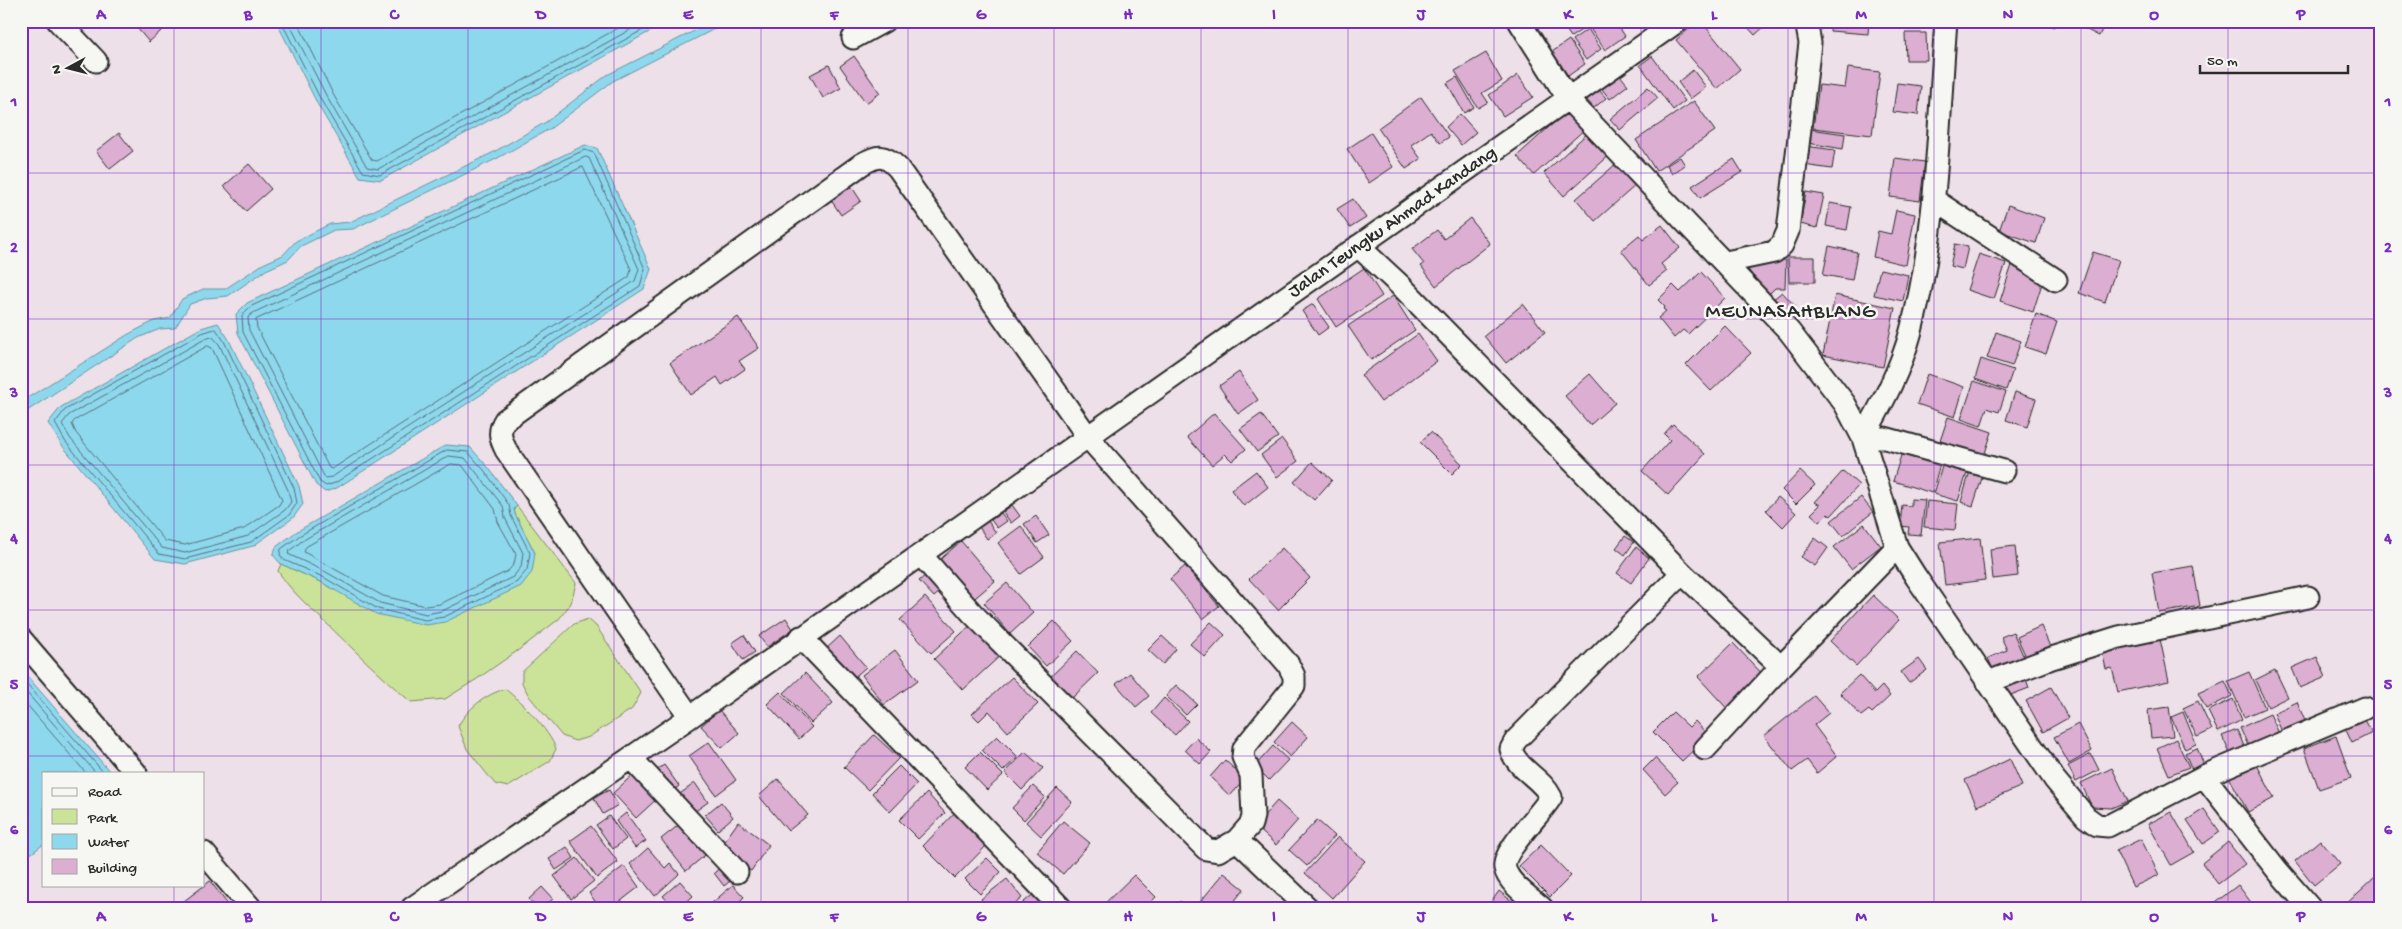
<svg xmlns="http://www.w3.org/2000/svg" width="2402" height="929" font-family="'Gochi Hand',sans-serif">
  <rect width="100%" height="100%" fill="#eee0e8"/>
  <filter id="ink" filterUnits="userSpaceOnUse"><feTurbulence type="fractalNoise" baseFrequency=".02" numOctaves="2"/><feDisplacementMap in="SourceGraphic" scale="10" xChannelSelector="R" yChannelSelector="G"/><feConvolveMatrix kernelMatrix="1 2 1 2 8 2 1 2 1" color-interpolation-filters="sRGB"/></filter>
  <g filter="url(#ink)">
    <path fill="#cbe399" stroke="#7b8762" d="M517 506 576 583 571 603 559 619 520 649 477 679 445 699 411 702C380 676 352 648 323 620 307 605 290 590 278 571L281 564 321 582 535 553 515 514 514 509Z
      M588 619 596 626 641 693 632 709 589 737 575 741 562 736 529 696 522 683V672L574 624Z
      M505 689C522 702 549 730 556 749L550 761 508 787 495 784 467 749 458 726C467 709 486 694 505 689Z"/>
    <path fill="#8ed8ee" stroke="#6693a0" d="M276 21H669L381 180 360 177 318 105Z
      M714 21H730L613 81 551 128 496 159 353 229 334 230 301 246 288 260 266 270 228 296 207 298 190 304 175 328 160 329 138 338 21 415V402L127 335 154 321 170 318 182 299 203 289H225L263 264 283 255 296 241 330 224 350 222 492 153 546 122 607 75Z
      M585 145 597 148 651 269 644 289 337 488 325 492 316 485 238 333 236 314 247 303Z
      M218 323 228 338 299 486 303 504 293 518 253 546 185 564 155 559 61 444 48 423 61 407 201 328Z
      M446 445 470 447 488 467 517 506 514 509 515 514 535 553 532 572 521 586 445 622 426 625 376 614 321 582 281 564 273 555 276 547 296 532Z
      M21 669 111 773H44V844L21 861Z"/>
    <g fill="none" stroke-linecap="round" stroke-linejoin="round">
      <path stroke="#537079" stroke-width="1" d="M281 21 322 102 363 172 380 175 659 21
        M288 21 328 99 367 167 378 169 646 21
        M297 21 334 96 372 160 377 161 631 21
        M585 150 594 153 645 269 640 286 335 483 326 486 320 482 243 332 242 315 250 307Z
        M586 157 589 158 639 269 635 281 332 477 325 478 249 330 248 317 253 313Z
        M583 167 631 269 629 277 332 469 329 468 257 328 256 320Z
        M216 329 224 341 294 488 297 503 289 515 251 542 185 559 159 554 65 441 55 423 65 410 202 333Z
        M213 337 219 344 288 490 291 502 285 510 248 536 185 553 162 548 70 438 62 424 69 415 205 339Z
        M208 346 212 348 282 500 279 505 244 529 185 545 165 541 76 433 72 424 74 421Z
        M447 450 468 452 484 470 509 505 511 516 530 553 527 570 517 582 444 617 425 620 378 609 323 577 284 560 280 555 281 549 299 536Z
        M449 456 465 458 503 506 505 518 523 553 521 567 513 577 442 611 426 614 380 603 326 572 288 554 289 551 302 541Z
        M451 464 462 465 495 509 498 522 516 554 514 564 508 571 440 604 426 606 383 596 304 552 306 547Z
        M21 677 104 773
        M21 686 96 773
        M21 698 86 773"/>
    </g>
    <path fill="#dcaed2" stroke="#2b2b2b" d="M131 21H172L149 42Z
      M1560 21H1582L1586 27 1571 37Z
      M1596 21H1615L1625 36 1605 50 1589 27Z
      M1618 21H1631L1622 28Z
      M1698 21H1701L1740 69 1717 89 1676 40Z
      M1742 21H1762L1766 25 1755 35Z
      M1831 21H1869L1868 34 1830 31Z
      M2042 21H2057L2054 27Z
      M2086 21H2106L2099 36 2083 28Z
      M1588 29 1601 49 1586 60 1572 40Z
      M1905 33H1926L1927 60H1906Z
      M1569 40 1585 64 1568 76 1552 52Z
      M1486 53 1502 81 1482 93 1488 102 1478 108 1455 71Z
      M854 56 880 93 866 103 840 66Z
      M1652 56 1685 101 1673 110 1640 65Z
      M829 65 841 88 823 98 810 75Z
      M1848 68 1880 72 1872 135 1813 128 1819 85 1845 88Z
      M1693 70 1706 87 1690 99 1678 82Z
      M1619 74 1628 85 1610 99 1601 88Z
      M1518 75 1533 97 1503 116 1489 95Z
      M1457 77 1474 107 1464 113 1447 83Z
      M1897 83 1921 86 1918 115 1893 112Z
      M1648 87 1658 98 1620 130 1610 119Z
      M1598 89 1606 98 1594 108 1586 99Z
      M1421 97 1449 137 1440 143 1431 131 1411 145 1421 159 1406 169 1378 128Z
      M1694 101 1715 131 1656 171 1636 140Z
      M1569 109 1586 128 1534 175 1517 156Z
      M1460 114 1476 132 1461 145 1446 127Z
      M1810 129 1845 134 1843 149 1808 143Z
      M1591 130 1612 153 1564 196 1544 173Z
      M119 133 133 151 110 169 96 151Z
      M1371 133 1393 167 1369 183 1347 149Z
      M1805 146 1835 150 1832 169 1803 165Z
      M1680 157 1685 165 1672 174 1667 165Z
      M1895 158 1925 162 1920 201 1890 197Z
      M1734 159 1742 172 1700 198 1692 186Z
      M1617 163 1636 185 1595 221 1576 199Z
      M249 164 271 189 246 211 224 186Z
      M850 184 861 201 841 215 829 197Z
      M1806 192 1824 195 1817 228 1800 224Z
      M1353 199 1366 218 1350 228 1337 209Z
      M1830 203 1851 207 1847 230 1826 226Z
      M2008 205 2044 218 2036 243 1999 231Z
      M1896 210 1915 214 1906 265 1873 257 1878 231 1891 234Z
      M1470 218 1490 244 1436 286 1421 266 1424 264 1412 249 1437 230 1444 239Z
      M1662 225 1680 248 1661 264 1667 271 1649 285 1621 250 1639 235 1643 240Z
      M1955 244 1968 247 1963 269 1950 266Z
      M1829 246 1857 252 1852 280 1823 275Z
      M2093 252 2119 260 2105 302 2079 293Z
      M1979 254 2006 263 1994 299 1967 290Z
      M1788 257H1815V282H1789Z
      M1761 260H1786L1785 288H1775L1769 294 1761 288 1747 268Z
      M2012 265 2044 277 2033 312 2000 301Z
      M1364 268 1382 296 1336 327 1318 299Z
      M1880 269 1908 275 1903 301 1874 295Z
      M1701 272 1725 298 1688 334 1683 330 1674 338 1658 318 1666 311 1663 309 1665 307 1658 300 1673 285 1680 292Z
      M1782 292 1796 307 1786 316 1772 300Z
      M1835 295 1895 308 1883 367 1823 355Z
      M1393 296 1415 330 1371 360 1348 326Z
      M1313 304 1329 327 1318 335 1302 311Z
      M1523 304 1545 332 1506 363 1484 336Z
      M2036 314 2057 322 2046 354 2025 347Z
      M738 317 759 348 739 361 745 369 722 385 717 377 691 395 670 363Z
      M1725 326 1751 353 1711 391 1686 365Z
      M1996 332 2021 341 2012 366 1987 358Z
      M1418 334 1437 361 1381 402 1361 375Z
      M1981 359 2013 370 2006 390 1975 379Z
      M1239 372 1258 400 1238 414 1219 386Z
      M1590 374 1615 403 1590 425 1565 396Z
      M1927 374 1964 387 1955 417 1917 404Z
      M1974 381 2006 392 1999 412 1987 408 1981 426 1961 419Z
      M2015 392 2036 399 2027 427 2006 420Z
      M1214 413 1246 449 1232 461 1225 454 1212 465 1187 437Z
      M1261 414 1278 437 1257 452 1240 429Z
      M1948 417 1992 432 1982 462 1938 447Z
      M1673 424 1705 454 1668 495 1642 471 1670 440 1664 434Z
      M1431 432 1462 464 1452 474 1420 442Z
      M1282 439 1298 461 1277 477 1261 455Z
      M1903 449 1941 460 1932 493 1893 481Z
      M1312 462 1332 480 1314 500 1294 482Z
      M1943 463 1968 470 1958 501 1934 494Z
      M1256 471 1268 487 1244 506 1231 490Z
      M1800 471 1815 485 1796 504 1782 490Z
      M1843 471 1859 485 1831 516 1828 514 1820 522 1811 514 1820 505 1815 502Z
      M1970 471 1983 475 1973 506 1961 502Z
      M1778 497 1796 513 1783 527 1766 510Z
      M1861 497 1873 512 1843 536 1831 521Z
      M1911 499 1925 500 1921 535 1908 534 1909 527 1900 526 1902 505 1911 506Z
      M1927 501 1958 504 1955 530 1924 527Z
      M1012 505 1020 516 1011 523 1003 512Z
      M1001 513 1007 521 997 528 991 520Z
      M1036 516 1049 535 1037 543 1024 524Z
      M988 521 996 533 987 539 979 527Z
      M1864 524 1881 546 1851 569 1834 547Z
      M1021 526 1044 557 1021 574 998 543Z
      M1625 536 1634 542 1625 555 1616 548Z
      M1815 538 1828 548 1815 566 1801 557Z
      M1980 538 1985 580 1945 585 1940 542Z
      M961 541 995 581 969 603 935 564Z
      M2015 546 2018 576 1993 579 1990 549Z
      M1636 547 1649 558 1631 583 1617 573Z
      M1282 548 1310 578 1278 610 1249 579Z
      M1185 566 1219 606 1203 619 1170 579Z
      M2193 566 2200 606 2159 613 2152 573Z
      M928 573 943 589 934 597 919 581Z
      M1007 583 1033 613 1010 634 984 603Z
      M1873 595 1899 620 1856 666 1830 641Z
      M925 597 956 631 931 653 900 620Z
      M786 618 793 629 767 647 759 636Z
      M1054 621 1073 641 1046 666 1028 647Z
      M974 622 1002 654 963 690 934 659Z
      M1211 622 1225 635 1205 657 1190 644Z
      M2041 626 2051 649 2027 659 2017 637Z
      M2013 632 2025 660 1995 674 1988 658 2007 650 2001 637Z
      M744 635 755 652 743 660 732 643Z
      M840 636 866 667 851 680 825 650Z
      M1162 636 1176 649 1163 664 1148 650Z
      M2160 639 2169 681 2118 692 2112 668 2106 669 2102 651Z
      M1733 643 1768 680 1732 714 1698 677Z
      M895 650 918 680 884 705 862 675Z
      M1077 651 1098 673 1070 700 1049 678Z
      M2317 657 2326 677 2300 688 2292 668Z
      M1919 659 1927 670 1909 683 1901 672Z
      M2275 670 2288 697 2268 707 2255 680Z
      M2249 672 2265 708 2244 717 2228 681Z
      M805 673 833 703 811 723 784 693Z
      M1130 673 1149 696 1136 707 1116 684Z
      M2024 673 2029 688 2008 696 2003 681Z
      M1859 675 1875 693 1882 686 1890 696 1872 713 1869 710 1861 716 1840 693Z
      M1012 677 1038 704 1008 732 989 711 979 721 972 714Z
      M2225 681 2232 696 2206 709 2198 693Z
      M1176 685 1197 704 1186 715 1166 696Z
      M2051 687 2068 718 2043 732 2026 701Z
      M780 692 812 727 799 739 767 704Z
      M1814 696 1829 713 1814 725 1837 756 1817 773 1807 760 1792 771 1764 736Z
      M1164 698 1188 721 1175 735 1151 713Z
      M2233 699 2242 720 2218 732 2208 711Z
      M2198 701 2212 730 2197 737 2183 708Z
      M2297 702 2308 728 2285 739 2274 713Z
      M2169 707 2173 736 2151 738 2148 710Z
      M719 710 739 733 722 748 701 726Z
      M1673 712 1689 727 1695 721 1707 734 1702 742 1682 761 1653 732Z
      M2183 712 2196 744 2185 749 2171 717Z
      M2270 714 2282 740 2252 754 2240 728Z
      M2364 718 2372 733 2352 743 2345 728Z
      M1292 722 1308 737 1290 757 1274 742Z
      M2078 724 2092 751 2069 764 2054 737Z
      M2237 730 2247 753 2233 760 2222 736Z
      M874 735 899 758 868 790 844 767Z
      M997 736 1018 757 1003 771 982 750Z
      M2336 736 2351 778 2319 789 2304 748Z
      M1196 738 1211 752 1200 764 1185 750Z
      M2176 739 2189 767 2169 775 2157 748Z
      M709 742 736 780 716 795 689 756Z
      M1273 746 1288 760 1269 780 1255 766Z
      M2197 748 2205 767 2193 772 2185 753Z
      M980 752 1003 775 987 790 965 767Z
      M1025 752 1043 768 1022 790 1005 773Z
      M2091 754 2099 770 2076 782 2068 766Z
      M1655 758 1678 782 1665 794 1643 770Z
      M2010 759 2022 786 1977 806 1965 780Z
      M1225 760 1245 779 1230 796 1210 777Z
      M2256 763 2274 798 2248 812 2229 777Z
      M664 765 679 786 669 794 654 772Z
      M899 766 917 784 890 812 872 793Z
      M2112 768 2128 801 2111 808 2092 807 2081 783Z
      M637 771 660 796 636 818 613 793Z
      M778 779 808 815 788 831 759 796Z
      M695 783 708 802 690 815 677 796Z
      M1033 786 1045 797 1024 820 1012 808Z
      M1057 788 1072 802 1041 836 1026 822Z
      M609 790 618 805 603 814 594 798Z
      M927 793 945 813 918 839 899 820Z
      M1277 801 1298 820 1276 845 1255 826Z
      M721 802 733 817 718 830 705 815Z
      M958 809 991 841 955 878 923 846Z
      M2204 809 2220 832 2203 844 2187 820Z
      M2171 812 2194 852 2171 865 2148 824Z
      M626 813 646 841 635 848 616 821Z
      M609 816 626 839 613 849 596 825Z
      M685 820 710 851 686 871 661 839Z
      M1317 820 1335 836 1307 866 1289 850Z
      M1063 821 1090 843 1063 874 1037 852Z
      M738 822 769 845 751 871 719 849Z
      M591 826 618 862 597 878 570 841Z
      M1338 837 1365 861 1332 898 1305 873Z
      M2141 839 2159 875 2133 887 2116 851Z
      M2320 840 2340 864 2314 885 2295 861Z
      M2228 842 2245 864 2218 884 2202 863Z
      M1541 845 1571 876 1550 897 1519 866Z
      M567 847 574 858 556 870 549 859Z
      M648 848 665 868 670 863 679 874 655 896 630 864Z
      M577 858 594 881 571 899 554 876Z
      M987 858 1001 872 980 894 965 879Z
      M724 864 735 877 724 886 714 873Z
      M624 866 639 887 612 908H600L589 893Z
      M1224 873 1244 889 1229 908H1207L1200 902Z
      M1134 875 1156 897 1145 908H1100Z
      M2375 877 2381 883 2380 908H2342Z
      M1007 879 1022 898 1010 908H987L981 899Z
      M210 881 229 906 227 908H175Z
      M680 881 693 896 680 908H674L663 896Z
      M733 885 744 897 732 908H706Z
      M2238 885 2253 905 2248 908H2213L2212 905Z
      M542 887 553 899 542 908H536L529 899Z
      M1037 891 1050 908H1017Z
      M1499 891 1514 903 1510 908H1487Z
      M1180 901 1187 908H1175Z"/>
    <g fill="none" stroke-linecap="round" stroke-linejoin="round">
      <g stroke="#2b2b2b" stroke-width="25">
        <path id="minor" d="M58 21 96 61
          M1519 21 1569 100 1789 331 1845 404 1863 438 1897 547 1916 577 2055 780 2086 817 2097 825 2108 826 2204 776 2277 870 2310 908
          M1946 21C1938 124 1938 230 1911 331 1901 369 1882 404 1863 438H1885L2004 471
          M853 38 884 21
          M1934 200 2056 280
          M1358 246 1402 287 1682 573 1781 667 1897 547
          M1726 262 1774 252 1782 245 1788 231 1810 43 1806 21
          M801 637 1061 908
          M21 639 136 773
          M1988 682 2052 658 2119 637 2308 597
          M690 717 506 450C500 438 498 431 505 420L862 164C879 155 884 154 898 168L1088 437 1288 664 1294 676V686L1244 748 1243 757 1251 775 1253 816 1251 824 1237 840 1218 851 1206 849 972 613 921 555
          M1705 749 1781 667
          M631 758 737 872
          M2204 776 2365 708
          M1237 840 1308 908
          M204 853 251 908
          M412 908 690 717 1678 21
          M1542 908C1531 898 1508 884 1505 868 1501 852 1542 813 1551 797 1542 778 1516 769 1511 749L1516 740 1682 573"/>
      </g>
      <use href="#minor" stroke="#f6f6f2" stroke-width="21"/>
    </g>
  </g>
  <path fill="none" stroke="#7b2cbf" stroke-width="1" stroke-opacity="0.55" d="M174 21V773M321 21V908M468 21V908M614 21V908M761 21V908M908 21V908M1054 21V908M1201 21V908M1348 21V908M1494 21V908M1641 21V908M1788 21V908M1934 21V908M2081 21V908M2228 21V908M21 173H2381M21 319H2381M21 465H2381M21 610H2381M21 756H2381M174 885V908"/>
  <g text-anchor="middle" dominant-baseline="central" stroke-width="5" stroke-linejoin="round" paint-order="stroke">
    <g font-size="19" fill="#2b2b2b" stroke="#f6f6f2">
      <text transform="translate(1393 223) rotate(-35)">Jalan Teungku Ahmad Kandang</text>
    </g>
    <g font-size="21" letter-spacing="1" fill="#2b2b2b" stroke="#f6f6f2">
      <text x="1791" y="313">MEUNASAHBLANG</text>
    </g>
  </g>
  <rect width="2402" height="929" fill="none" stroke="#f6f6f2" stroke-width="55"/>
  <rect x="42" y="772" width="162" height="115" fill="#f6f6f2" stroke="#a5a5a2"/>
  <rect x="52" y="788" width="25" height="8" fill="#f6f6f2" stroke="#a5a5a2"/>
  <text x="88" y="796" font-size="15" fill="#2b2b2b">Road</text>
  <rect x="52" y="809" width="25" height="15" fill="#cbe399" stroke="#a5a5a2"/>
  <text x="88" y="822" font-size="15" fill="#2b2b2b">Park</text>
  <rect x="52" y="834" width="25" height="15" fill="#8ed8ee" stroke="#a5a5a2"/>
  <text x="88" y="846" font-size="15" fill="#2b2b2b">Water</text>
  <rect x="52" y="859" width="25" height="15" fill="#dcaed2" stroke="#a5a5a2"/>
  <text x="88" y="872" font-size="15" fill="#2b2b2b">Building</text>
  <g transform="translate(68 68) rotate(263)" stroke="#f6f6f2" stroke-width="4" paint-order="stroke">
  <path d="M0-4L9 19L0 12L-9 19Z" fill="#2b2b2b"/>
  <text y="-8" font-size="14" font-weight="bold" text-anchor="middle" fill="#2b2b2b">N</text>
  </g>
  <path d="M2200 65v8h148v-8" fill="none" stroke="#2b2b2b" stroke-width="2.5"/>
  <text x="2207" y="65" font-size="15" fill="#2b2b2b" stroke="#f6f6f2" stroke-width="4" paint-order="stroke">50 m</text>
  <rect x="28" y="28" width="2346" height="874" fill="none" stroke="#7b2cbf" stroke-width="2"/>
  <g font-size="16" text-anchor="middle" font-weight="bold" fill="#7b2cbf">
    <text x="101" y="19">A</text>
    <text x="248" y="19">B</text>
    <text x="394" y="19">C</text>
    <text x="541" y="19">D</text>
    <text x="688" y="19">E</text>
    <text x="834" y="19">F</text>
    <text x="981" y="19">G</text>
    <text x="1128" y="19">H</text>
    <text x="1274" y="19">I</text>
    <text x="1421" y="19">J</text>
    <text x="1568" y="19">K</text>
    <text x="1714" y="19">L</text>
    <text x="1861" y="19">M</text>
    <text x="2008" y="19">N</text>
    <text x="2154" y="19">O</text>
    <text x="2301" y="19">P</text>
    <text x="14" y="106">1</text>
    <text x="2388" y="106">1</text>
    <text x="14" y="252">2</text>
    <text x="2388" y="252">2</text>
    <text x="14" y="397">3</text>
    <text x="2388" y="397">3</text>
    <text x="14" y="543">4</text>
    <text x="2388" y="543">4</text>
    <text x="14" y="689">5</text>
    <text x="2388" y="689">5</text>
    <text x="14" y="834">6</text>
    <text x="2388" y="834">6</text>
    <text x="101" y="921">A</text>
    <text x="248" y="921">B</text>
    <text x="394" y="921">C</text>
    <text x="541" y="921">D</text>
    <text x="688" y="921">E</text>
    <text x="834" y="921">F</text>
    <text x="981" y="921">G</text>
    <text x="1128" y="921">H</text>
    <text x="1274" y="921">I</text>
    <text x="1421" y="921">J</text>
    <text x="1568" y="921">K</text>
    <text x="1714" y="921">L</text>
    <text x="1861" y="921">M</text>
    <text x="2008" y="921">N</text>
    <text x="2154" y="921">O</text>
    <text x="2301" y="921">P</text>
  </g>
</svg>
